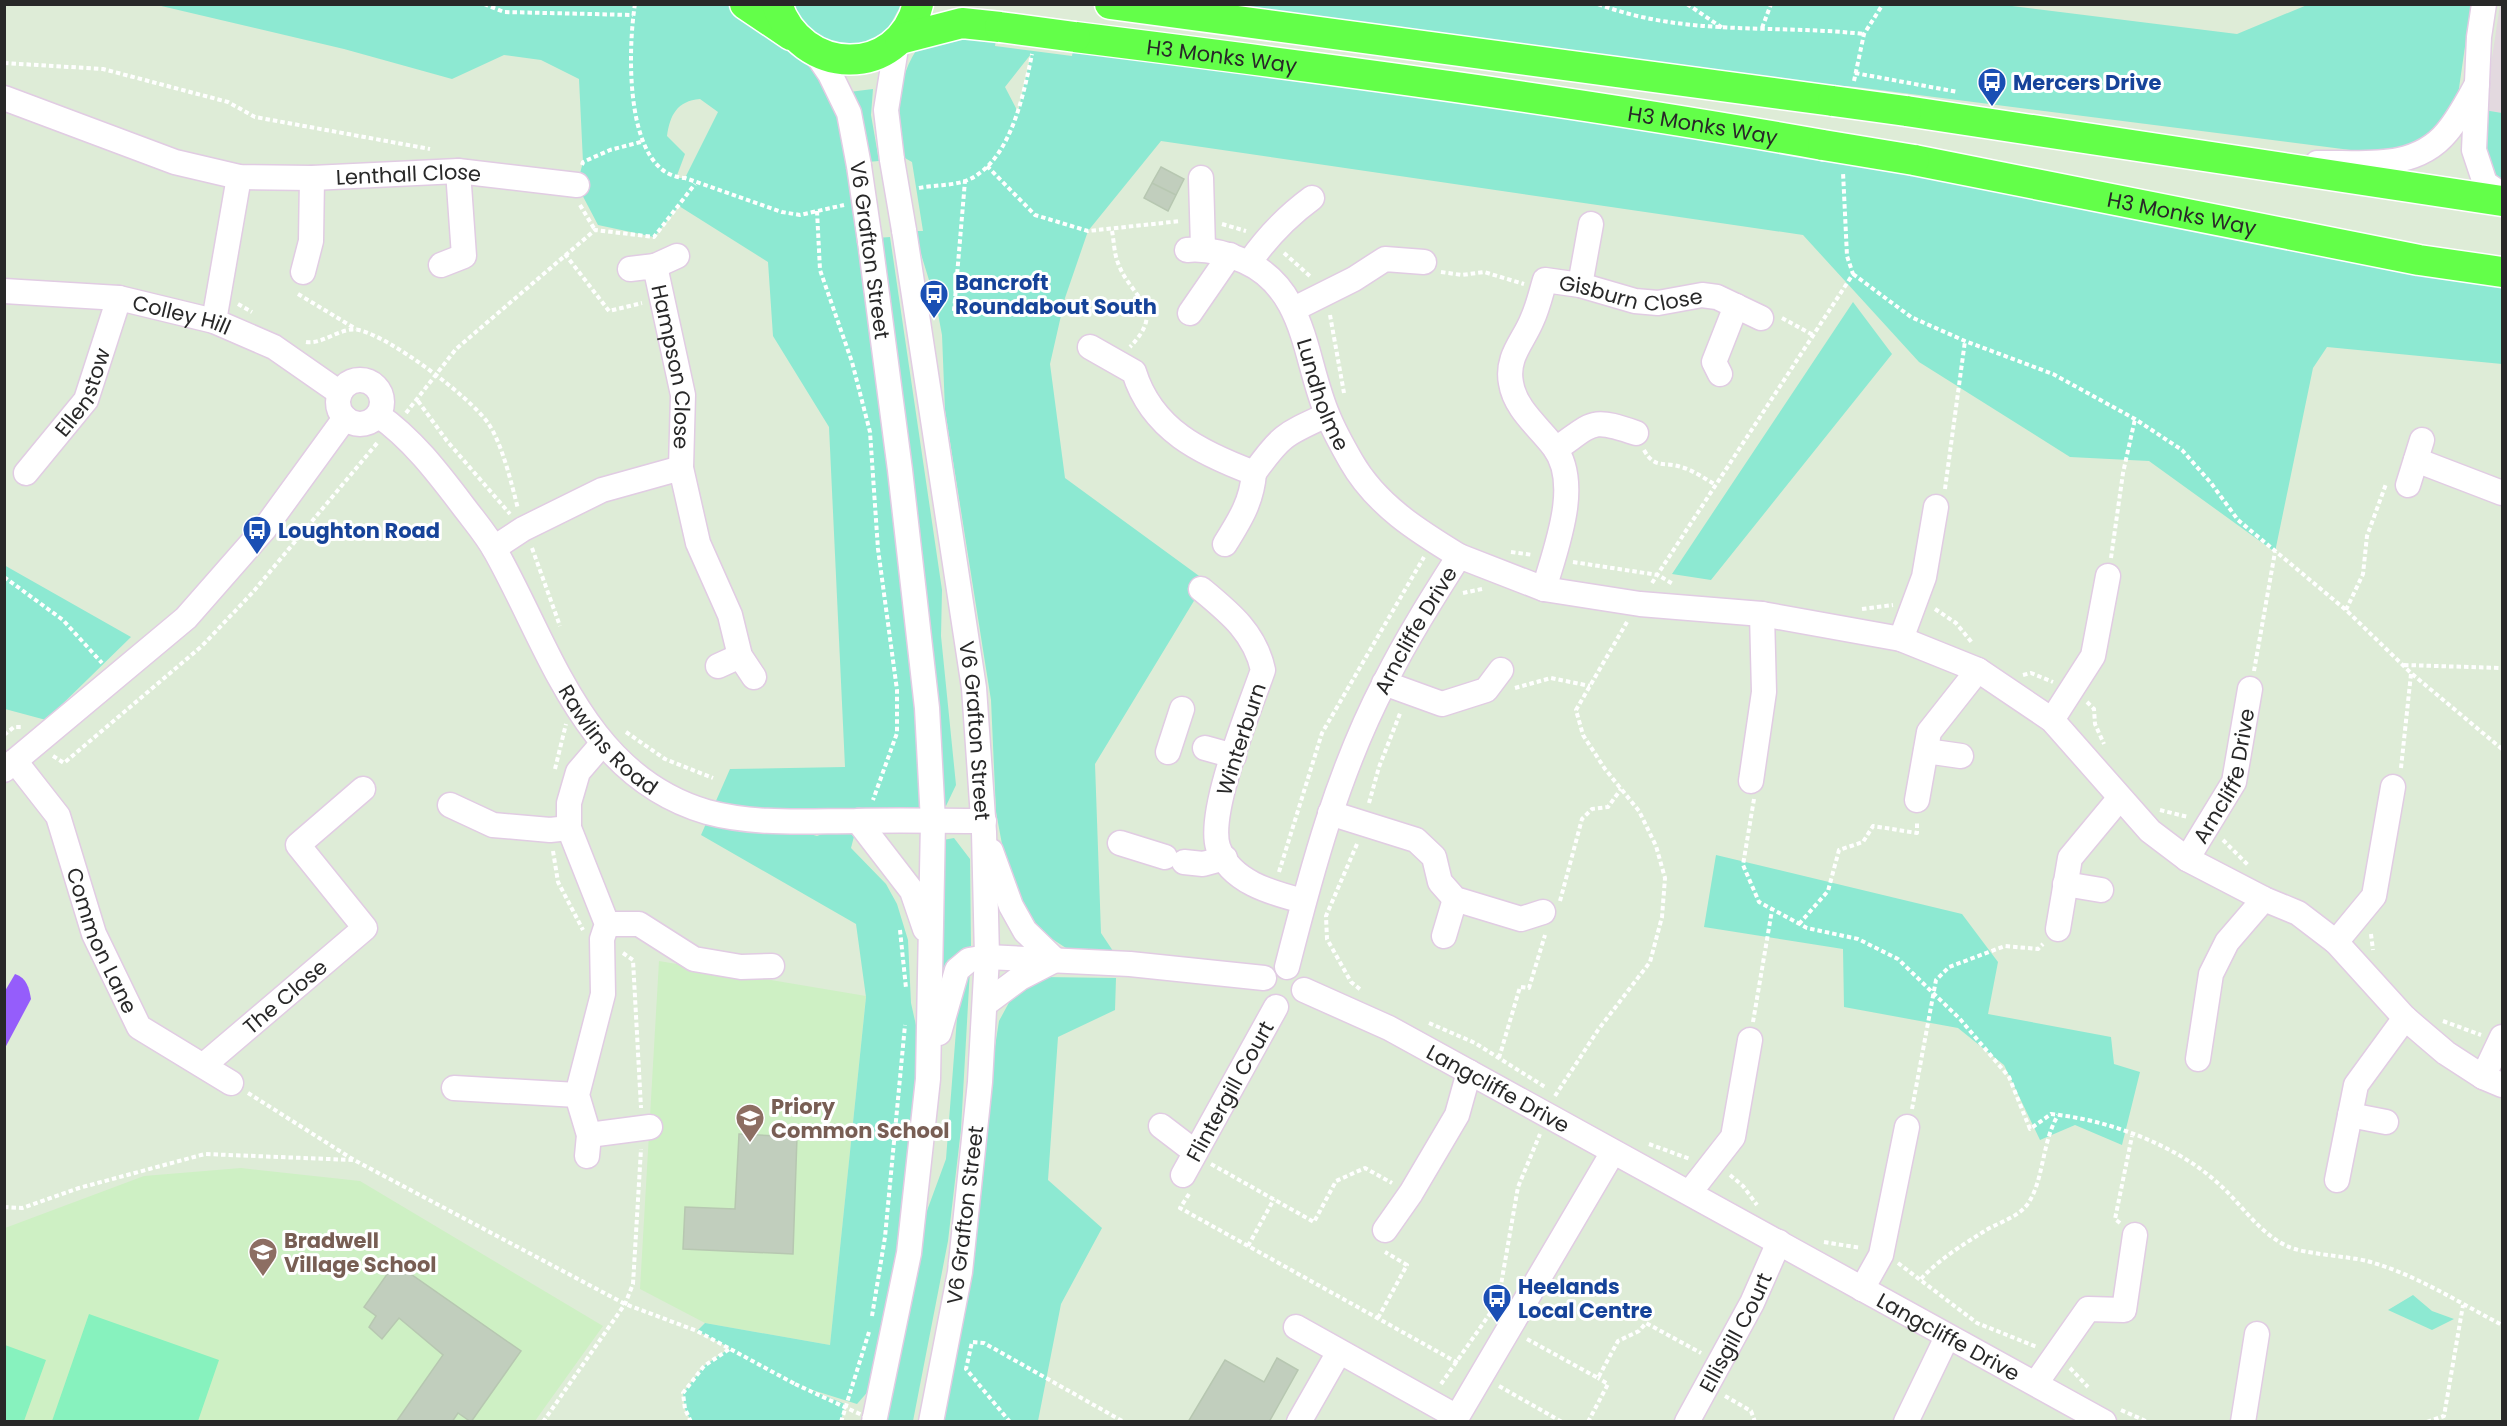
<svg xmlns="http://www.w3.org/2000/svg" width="2507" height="1426" font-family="Poppins,sans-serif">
  <rect width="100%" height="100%" fill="#deecd7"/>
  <path fill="#e3d9df" d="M2500 5H2502V113L2484 110Z"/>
  <path fill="#cef0c4" d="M659 961 866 996 830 1345 705 1323 640 1289Z
    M241 1168 360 1181 603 1326 535 1421 5 1422V1228L144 1176Z"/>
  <path fill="#8de9d2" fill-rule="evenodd" d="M1996 4 2237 34 2307 5H2471L2458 95 2448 118 2408 151 2366 152 1856 87 1519 59 1130 5Z
    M157 5H745L815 52 849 113 933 821H858L851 848 886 884 897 904 908 940 911 1003 928 1079 885 1372 857 1404 806 1388 845 1404 841 1421H691L685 1409 683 1393 704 1366 730 1348 697 1331 705 1323 830 1345 866 997 856 924 701 835 730 769 845 767 829 427 773 336 768 262 679 206 654 237 598 225 577 185 583 162 579 79 541 60 504 55 452 79 344 49ZM700 99 718 112 685 178H676L685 154 667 136C670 115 677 101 700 99ZM754 818 856 821 817 836Z
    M792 5H901L888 29 873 41 836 47 803 28Z
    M962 37 996 40 995 46 1072 56 1073 49 1204 53 2502 272V364L2327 347 2313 368 2275 552 2149 461 2070 457 1919 362 1803 235 1161 141 1088 231 1065 298 1050 364 1065 478 1206 581 1095 764 1101 933 1113 951 1066 948 1040 931 1018 899 1007 871 996 812 991 700 945 410 942 335 936 303 914 231H923L912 162 903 157C899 117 894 84 917 49ZM1031 54 1018 112 1005 87Z
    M873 89 871 115 879 161 867 162 849 92Z
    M2484 110 2502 113V186L2480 156Z
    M890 237 942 590 941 636 956 785 946 806 941 802 877 238Z
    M1853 302 1892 354 1711 580 1672 574Z
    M4 565 131 637 46 720 5 709Z
    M954 838 970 859 971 946 948 960 942 970 943 840Z
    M1716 855 1962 914 1998 962 1988 1014 2111 1037 2114 1064 2140 1072 2122 1145 2075 1125 2040 1140 2004 1065 1958 1028 1844 1007 1843 949 1704 927Z
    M970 969 961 1129 948 1241 913 1421 887 1422 921 1227 946 1159 959 992Z
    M1042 977 1116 978 1115 1010 1058 1037 1048 1180 1102 1228 1061 1304 1038 1421 940 1422 960 1272 999 1021 1012 997Z
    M2413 1295 2432 1311 2454 1319 2432 1330 2388 1310Z"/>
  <path fill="#87f2be" d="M89 1314 219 1360 198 1421H52Z
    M5 1345 46 1360 24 1421H5Z"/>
  <path fill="#955dfb" d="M15 974C27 978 29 988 31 999L5 1048V991Z"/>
  <path fill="#c1cebd" stroke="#b7c7b1" stroke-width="1.5" d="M1161 167 1184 179 1176 195 1152 183Z
    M1152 183 1176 195 1168 211 1144 198Z
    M739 1134 797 1137 793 1254 683 1249 685 1207 735 1209Z
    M395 1263 521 1351 471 1422 458 1413 452 1422H396L443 1355 399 1318 382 1339 369 1327 376 1316 364 1307Z
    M1277 1358 1298 1370 1269 1422H1188L1225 1360 1264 1382Z"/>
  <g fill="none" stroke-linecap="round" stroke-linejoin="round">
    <g stroke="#e1cce3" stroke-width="27">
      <g id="minor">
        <path d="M2484 4 2479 37 2474 150 2485 183 2502 195"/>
        <path d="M815 52 830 74 849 113 859 166"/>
        <path id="s1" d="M4 98 175 162 239 177 312 178 458 171 577 185"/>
        <path d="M892 160 886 110 897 42"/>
        <path d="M2317 163C2363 162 2415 171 2447 132 2459 118 2468 100 2477 84"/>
        <path d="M1201 178 1203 248"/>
        <path id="s2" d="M904 230 974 688 984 832 987 957 980 1082 960 1272 931 1422"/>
        <path d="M870 241 900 470 927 708 933 821 928 1079 909 1253 874 1422"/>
        <path id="s3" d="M1187 250C1207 248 1225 253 1244 261 1307 289 1304 361 1328 416 1334 431 1343 447 1351 461 1376 505 1418 531 1459 556"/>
        <path d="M1249 263C1267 237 1286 217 1312 198"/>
        <path d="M441 265 464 256 458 171"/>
        <path d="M655 266 677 256"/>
        <path id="s4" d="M630 269 655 266 683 395 681 468 698 543 730 615 740 656 754 677"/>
        <path d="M303 272 311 241 312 178"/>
        <path d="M1580 285 1591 224"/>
        <path id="s5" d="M4 291 119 298 214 321 274 347 340 393"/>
        <path d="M1294 309 1354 279 1385 259 1424 262"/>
        <path d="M1190 313 1230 255"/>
        <path d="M214 321 239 177"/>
        <path d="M1090 347 1134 372C1152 430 1201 453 1254 473 1281 435 1285 434 1327 415"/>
        <path d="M1720 374 1714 362 1736 306"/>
        <circle cx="360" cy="402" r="22"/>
        <path id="s6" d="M378 415C414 440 441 477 467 511 477 524 488 537 496 552 551 650 584 776 707 812 755 825 807 821 856 821 899 820 941 821 984 821"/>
        <path d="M1556 449C1594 423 1590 417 1636 433"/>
        <path d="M2416 460 2502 493"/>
        <path id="s7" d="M26 473 86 400 119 298"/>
        <path d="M2408 485 2422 440"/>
        <path d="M1225 544C1240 520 1252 501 1254 473"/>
        <path d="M494 548 523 529 602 490 681 468"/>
        <path d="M1201 589C1230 613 1255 633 1263 670 1250 708 1207 811 1218 847 1230 882 1272 893 1303 901"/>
        <path id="s8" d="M1544 589C1555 550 1582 484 1554 447 1539 427 1515 409 1511 383 1506 357 1523 342 1532 320 1538 307 1541 293 1545 280L1580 285 1635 301 1658 303 1702 295 1717 297 1761 318"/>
        <path d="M1901 639 1924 577 1936 507"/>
        <path d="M718 666 740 656"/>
        <path d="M1384 683 1442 704 1486 690 1501 670"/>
        <path d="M2052 720 2093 656 2108 576"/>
        <path d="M1205 748 1234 756"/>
        <path d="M1926 751 1961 756"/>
        <path d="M1168 752 1182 709"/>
        <path id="s9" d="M15 761 58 816 94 934 139 1027 231 1083"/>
        <path d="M4 770 186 618 265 528 345 418"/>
        <path d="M1751 781 1764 692 1762 614"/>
        <path d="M1917 800 1929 732 1978 670"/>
        <path d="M450 805 493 825 550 830 569 828"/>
        <path d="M1330 813 1416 840 1434 857 1440 882 1455 899 1521 919 1543 912"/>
        <path d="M858 821 912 891 925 929"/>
        <path d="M1120 843 1165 857"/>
        <path d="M991 851 1011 906 1025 931 1055 960"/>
        <path id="s10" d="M2187 859 2234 782 2250 689"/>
        <path d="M1184 862 1203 864 1225 858"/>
        <path d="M2065 884 2101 890"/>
        <path d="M607 924H639L694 959 741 967 772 966"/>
        <path d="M2058 929 2070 858 2119 799"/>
        <path d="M1444 936 1455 899"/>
        <path d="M2336 942 2374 896 2393 787"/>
        <path id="s11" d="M1287 967C1312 869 1338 772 1385 682 1407 638 1433 597 1459 556L1544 589 1640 604 1762 614 1901 639 1978 670 2052 720 2150 831 2187 859 2264 899 2298 913 2336 942 2405 1018 2446 1053 2483 1077 2502 1085"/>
        <path id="s12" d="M1304 990 1389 1028 1469 1072 2104 1422"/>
        <path d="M985 1004 1020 978 1055 960"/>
        <path d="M939 1033 957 970 969 960 987 957 1130 964 1264 978"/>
        <path d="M2198 1059 2211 974 2227 942 2264 899"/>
        <path id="s13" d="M204 1065 365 928 298 845 363 789"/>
        <path d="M2483 1077 2502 1037"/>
        <path d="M454 1088 577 1095"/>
        <path d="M2350 1115 2386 1122"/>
        <path d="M1161 1126 1195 1152"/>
        <path d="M589 1135 650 1127"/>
        <path d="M587 1156 589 1135 577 1095 603 994 602 939 607 924 569 828V803L578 772 602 744"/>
        <path id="s14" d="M1183 1175 1276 1007"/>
        <path d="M2337 1180 2356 1085 2405 1018"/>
        <path d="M1690 1192 1733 1137 1750 1040"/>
        <path d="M1385 1230 1411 1193 1457 1115 1469 1072"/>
        <path d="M1862 1289 1881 1255 1907 1127"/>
        <path d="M1296 1327 1457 1417"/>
        <path d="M2036 1383 2088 1309 2124 1310 2135 1235"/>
        <path d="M1299 1422 1339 1352"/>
        <path d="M1454 1422 1613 1152"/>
        <path id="s15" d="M1687 1422 1752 1303 1779 1242"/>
        <path d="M1906 1422 1947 1337"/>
        <path d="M2243 1422 2257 1334"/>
      </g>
    </g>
    <g stroke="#fff" stroke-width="33">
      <g id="major">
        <path d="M745 4 791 35"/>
        <path d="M777 4C800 76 899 80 918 4"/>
        <path d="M1110 4 1833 101"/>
        <path id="s16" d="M1075 37C1325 68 1575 101 1823 145"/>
        <path d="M900 39 962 23 1000 27"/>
        <path d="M1906 111 2502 201"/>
        <path id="s17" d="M1914 160 2419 260 2502 272"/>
      </g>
    </g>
    <path stroke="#fff" stroke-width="4" stroke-dasharray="4.5 3" stroke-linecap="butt" d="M484 4 504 12 633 15
      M635 4C628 47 623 175 685 178L782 212 800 215 844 205
      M1598 4C1685 37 1774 24 1864 34
      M1687 4 1724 29
      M1762 28 1771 4
      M4 63 103 69 228 102 255 117 430 149
      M1855 73 1958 92
      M1854 81 1864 34 1883 4
      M582 165 583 162 610 150 641 142
      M987 166 1035 215 1088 231 1181 221
      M919 188C938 184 960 187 977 175 1012 152 1024 93 1032 54
      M580 205 595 230
      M817 211 820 270 852 362 870 432 878 549 897 690V733L873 800
      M1222 224 1246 231
      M1112 231C1114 241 1114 253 1118 263 1131 299 1168 307 1130 347
      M1284 253 1311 277
      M565 254 609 311 642 303
      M1441 272 1462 275 1484 272 1524 284
      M1853 274 1911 317 1965 341 2053 374 2135 419 2182 450 2211 483 2238 520 2346 610 2411 673 2502 749
      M298 294 356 329
      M238 304 252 312
      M954 311 965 181
      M1330 315 1344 393
      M1782 318 1813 335
      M306 342C323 345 341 326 359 330 390 337 469 396 488 423 502 443 512 485 518 509
      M418 401 447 441 510 514
      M406 413 456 349 595 230 654 237 695 184
      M1644 450C1655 470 1665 461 1681 467 1693 470 1705 479 1716 485
      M1945 489 1965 341
      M532 548 560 626
      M1511 552 1533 555
      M2111 558 2123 473 2135 419
      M1573 562 1658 575 1673 584
      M4 577 63 620 102 663
      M1652 583 1853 274 1847 256 1843 172
      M1463 593 1482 589
      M1862 609 1893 605
      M1935 609 1956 623 1973 644
      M2346 610 2363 574 2367 536 2386 484
      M2404 665 2502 668
      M2254 671 2275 552
      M2023 675 2031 673 2053 682
      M1515 688 1551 678 1590 686
      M2087 702 2094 709 2095 724 2104 744
      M626 732 665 759 713 778
      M4 735 14 727H22
      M53 756 64 763 202 646 253 592 378 442
      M2401 768 2411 674
      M555 769 566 724
      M1754 799 1743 865 1759 902 1807 928 1858 939 1898 959 1960 1019 2009 1077 2030 1129 2051 1114C2109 1120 2177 1145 2220 1185 2242 1205 2259 1233 2287 1246 2302 1254 2347 1256 2367 1261 2415 1274 2458 1302 2502 1325
      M1369 803 1379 767 1401 711
      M2160 810 2188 817
      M2223 840 2248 865
      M1357 844 1326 916 1327 939 1351 982 1361 990
      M553 851 558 882 583 930
      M1279 872 1322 733 1424 557
      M1560 901 1582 819 1592 809 1608 807 1621 789
      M1799 924 1828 891 1839 850 1863 842 1873 826 1917 833V821
      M900 930 906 988
      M2371 934 2373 950
      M623 953 633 960 641 1108
      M2443 1021 2481 1035
      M1753 1022 1772 910
      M1429 1023 1475 1043 1545 1087
      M1499 1058 1520 987 1529 988 1545 935
      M248 1093 354 1160 625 1304 697 1331 795 1384
      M1555 1096 1598 1030 1650 962 1662 917 1665 878 1656 846 1639 811 1605 769 1583 735 1576 710 1627 622
      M1912 1109 1936 980 1949 967 2005 946 2038 949 2043 944
      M1649 1144 1690 1159
      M1211 1164 1314 1222 1336 1181 1365 1168 1392 1183
      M1730 1175 1743 1186 1757 1205
      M1189 1194 1180 1208 1458 1363
      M4 1207 22 1208 79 1188 205 1154 353 1160
      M2120 1223 2115 1219 2132 1136
      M1824 1242 1861 1248
      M1248 1246 1274 1199
      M1898 1263 1977 1323 2037 1347
      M1921 1279C1938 1260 1961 1246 1983 1232 1998 1222 2019 1218 2029 1202 2044 1178 2042 1142 2058 1115
      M872 1316 885 1237 905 1025
      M1378 1318 1407 1265 1385 1252
      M1527 1339 1598 1378 1618 1341 1639 1331 1646 1323 1701 1353
      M2070 1368 2088 1387
      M1441 1384 1498 1302 1518 1187 1540 1134
      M1499 1386 1562 1422
      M1725 1396 1751 1411 1755 1422
      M2121 1410 2148 1422
      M543 1422 625 1304 633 1284 641 1149
      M691 1422 685 1409 683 1393 704 1366 731 1348
      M841 1422 869 1332
      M1010 1422 966 1369 972 1342 984 1343 1124 1422
      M1588 1422 1608 1384 1598 1378
      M2427 1422 2444 1416 2463 1305"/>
    <use href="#minor" stroke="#fff" stroke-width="24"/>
    <use href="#major" stroke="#63ff49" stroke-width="30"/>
    <g stroke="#e1cce3" stroke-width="27" stroke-linecap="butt">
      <path id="minor-bridge" d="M892 160 904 230
        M859 166 870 241"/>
    </g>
    <g stroke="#fff" stroke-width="33" stroke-linecap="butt">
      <path id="major-bridge" d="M1000 27 1075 37
        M1833 101 1906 111
        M1823 145 1914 160"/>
    </g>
    <path stroke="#fff" stroke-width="4" stroke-dasharray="4.5 3" stroke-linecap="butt" d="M795 1384 877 1422"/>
    <use href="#minor-bridge" stroke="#fff" stroke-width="24"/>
    <use href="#major-bridge" stroke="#63ff49" stroke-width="30"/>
  </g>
  <defs>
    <g id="bus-pin" transform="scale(1.5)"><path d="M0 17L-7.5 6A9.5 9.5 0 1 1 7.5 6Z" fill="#1a4fb4" stroke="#fff"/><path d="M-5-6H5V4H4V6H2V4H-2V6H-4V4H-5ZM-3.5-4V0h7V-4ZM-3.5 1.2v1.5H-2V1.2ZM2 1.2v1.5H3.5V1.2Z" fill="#fff"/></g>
    <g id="school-pin" transform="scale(1.5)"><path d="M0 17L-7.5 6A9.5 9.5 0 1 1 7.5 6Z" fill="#8d6e63" stroke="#fff"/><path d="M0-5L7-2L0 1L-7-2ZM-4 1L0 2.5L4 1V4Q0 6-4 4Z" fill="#fff"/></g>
  </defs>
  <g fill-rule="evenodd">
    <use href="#bus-pin" x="1992" y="82"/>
    <use href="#bus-pin" x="934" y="294"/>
    <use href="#bus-pin" x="257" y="530"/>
    <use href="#school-pin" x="750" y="1118"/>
    <use href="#school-pin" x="263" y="1252"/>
    <use href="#bus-pin" x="1497" y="1298"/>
  </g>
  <g text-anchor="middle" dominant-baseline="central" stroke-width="6" stroke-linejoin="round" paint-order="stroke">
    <g font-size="21" fill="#282828" stroke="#fff">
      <text stroke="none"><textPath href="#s16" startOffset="148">H3 Monks Way</textPath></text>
      <text stroke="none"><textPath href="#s16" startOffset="634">H3 Monks Way</textPath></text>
      <text stroke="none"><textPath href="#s1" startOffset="418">Lenthall Close</textPath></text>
      <text stroke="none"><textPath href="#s17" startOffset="273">H3 Monks Way</textPath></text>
      <text transform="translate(870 250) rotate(82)">V6 Grafton Street</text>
      <text stroke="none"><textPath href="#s8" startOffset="423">Gisburn Close</textPath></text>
      <text stroke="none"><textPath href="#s5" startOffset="180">Colley Hill</textPath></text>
      <text stroke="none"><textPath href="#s4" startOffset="128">Hampson Close</textPath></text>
      <text stroke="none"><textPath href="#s7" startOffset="100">Ellenstow</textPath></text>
      <text stroke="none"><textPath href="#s3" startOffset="219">Lundholme</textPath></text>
      <text stroke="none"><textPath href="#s11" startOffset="362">Arncliffe Drive</textPath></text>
      <text stroke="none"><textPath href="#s2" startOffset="506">V6 Grafton Street</textPath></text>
      <text stroke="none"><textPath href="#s6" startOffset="402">Rawlins Road</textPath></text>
      <text transform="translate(1241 739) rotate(-72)">Winterburn</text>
      <text stroke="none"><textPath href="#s10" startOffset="93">Arncliffe Drive</textPath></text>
      <text stroke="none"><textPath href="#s9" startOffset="202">Common Lane</textPath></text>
      <text stroke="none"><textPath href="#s13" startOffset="106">The Close</textPath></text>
      <text stroke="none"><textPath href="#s12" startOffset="218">Langcliffe Drive</textPath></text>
      <text stroke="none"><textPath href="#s14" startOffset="96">Flintergill Court</textPath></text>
      <text transform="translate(965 1215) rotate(-83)">V6 Grafton Street</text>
      <text stroke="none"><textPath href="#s15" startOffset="102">Ellisgill Court</textPath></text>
      <text stroke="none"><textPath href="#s12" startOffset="732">Langcliffe Drive</textPath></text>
    </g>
    <g font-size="21" font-weight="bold" fill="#164399" stroke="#fff" text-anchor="start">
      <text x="2013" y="82">Mercers Drive</text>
      <text x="955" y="282">Bancroft<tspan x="955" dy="24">Roundabout South</tspan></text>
      <text x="278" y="530">Loughton Road</text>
      <text x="1518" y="1286">Heelands<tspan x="1518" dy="24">Local Centre</tspan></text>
    </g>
    <g font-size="21" font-weight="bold" fill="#785e54" stroke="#fff" text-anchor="start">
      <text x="771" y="1106">Priory<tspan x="771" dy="24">Common School</tspan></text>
      <text x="284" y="1240">Bradwell<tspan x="284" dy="24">Village School</tspan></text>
    </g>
  </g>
  <rect width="2507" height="1426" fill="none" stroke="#282828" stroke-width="12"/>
</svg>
